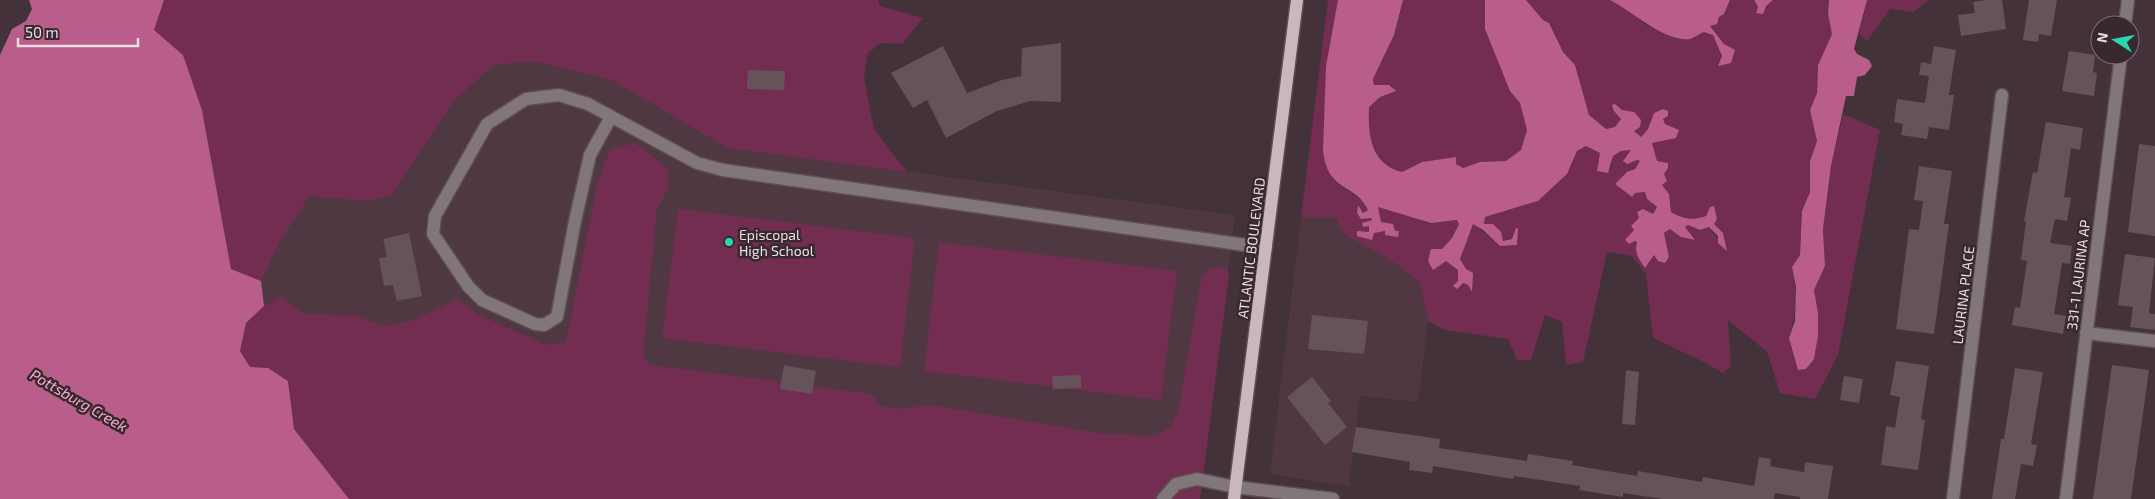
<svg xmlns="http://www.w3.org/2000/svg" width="2155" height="499" font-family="'Exo 2',sans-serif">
  <rect width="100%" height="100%" fill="#433239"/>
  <path fill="#503842" d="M846 0 821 160 1235 215 1200 499H349L231 269 258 78Z
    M1301 217H1335L1346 235 1386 257 1420 282 1428 321 1418 402 1360 396 1349 486 1270 474Z"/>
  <path fill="#722d51" d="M164 0H878L880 6 923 18 902 44 881 43 868 53 864 78 874 129 907 172 728 148 610 79 532 61 493 65 454 101 391 196 366 201 309 196 279 243 261 281 231 269 202 110 183 55 154 30Z
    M1328 0H1338L1335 21 1332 179 1365 203 1368 211 1364 213 1358 206 1357 213 1371 218 1369 232 1395 231 1381 223 1377 206 1431 223 1458 220 1459 224 1452 238 1442 249 1446 261 1458 270 1459 281 1454 286 1463 283 1468 285 1471 291 1466 269 1460 259 1473 223 1500 246 1516 245V228L1512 239 1503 241 1493 224 1484 225 1485 217 1538 201 1567 174 1577 151 1586 146 1600 153 1597 170 1611 169 1613 156 1621 151 1631 150 1637 160 1641 162C1635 169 1628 171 1623 178L1635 193 1645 192 1647 199 1657 207 1653 214 1640 218 1631 226 1634 230 1635 241 1637 242C1634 253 1638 259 1645 268L1655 254 1658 261 1665 263 1669 258 1664 233 1670 229 1681 237 1695 240 1685 227 1688 225 1700 230 1709 227 1727 250 1723 233 1714 224 1710 207 1706 216C1692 221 1684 219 1671 212L1669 194 1662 185 1664 174 1668 168 1657 161 1652 142 1665 124 1663 118 1654 113 1648 129 1641 137 1621 119 1615 127 1606 129 1589 115 1575 65 1563 52 1549 23 1543 20 1526 0H1610L1622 6 1648 26 1691 39 1704 32 1713 35 1722 56 1718 65 1731 63 1724 44 1710 26 1724 14 1730 0H1754L1758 7 1766 6 1773 0H1829L1828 14 1832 34 1818 65 1817 93 1810 110 1817 141 1810 161V192L1802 211 1800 255 1792 267C1797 292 1797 314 1789 338L1806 369 1814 358 1818 336V313L1814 290 1825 266 1823 229 1831 166 1843 114 1880 130 1838 355 1815 399 1780 393 1767 352 1728 320 1731 366 1723 373 1704 362 1653 338 1646 274 1632 256 1607 252 1583 362 1566 365 1562 322 1545 315 1531 360H1517L1508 339 1444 330 1428 321 1420 282 1386 257 1345 235 1335 217H1301Z
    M1403 0H1485L1510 91 1520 103 1527 130 1521 150 1506 162H1480L1462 168 1456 164V157L1422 162 1402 172C1370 163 1368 135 1369 106L1389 85H1374L1373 79 1394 35Z
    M1867 0H1929L1913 12 1890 9 1867 41 1859 34Z
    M635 143 668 169 669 188 657 209 643 356 651 365 872 394 880 406 902 409 930 405 1104 434 1155 436 1170 427 1178 411 1202 276C1210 267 1215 265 1227 269L1229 276 1200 499H349L294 429 288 381 268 368 250 367 240 351 246 323 264 306 283 297 304 314 358 316 383 326 411 321 458 299 479 315 546 345 566 342 598 181 610 150Z
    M678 209 915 238 900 367 662 338Z
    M939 242 1177 271 1161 400 924 371Z"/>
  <path fill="#b95d8a" d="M29 0H164L154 30 183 55 202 110 231 269 261 281 264 306 246 323 240 351 250 367 268 368 288 381 294 429 349 499H0V55L12 29 26 21 32 9Z
    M1338 0H1403L1394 35 1373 79 1374 85H1389L1396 91 1380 97 1369 107C1368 134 1370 164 1402 172L1422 162 1456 157V164L1463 168 1480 162 1506 161 1521 150 1527 130 1520 103 1510 91 1485 29V0H1526L1543 20 1549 23 1563 52 1575 65 1589 115 1606 129 1615 127 1621 119 1614 111 1612 105 1615 104 1622 110 1634 112 1641 120 1640 127 1634 131 1641 137 1648 129 1654 113 1663 109 1668 111V116L1663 119 1665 124 1679 130 1676 138 1652 143 1657 161 1668 163V168L1664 174 1667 181 1662 185 1669 194 1671 212C1684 219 1692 221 1706 216L1710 207 1714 206 1717 219 1714 224 1723 233 1727 251 1718 243V236L1709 227 1700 230 1688 225 1685 227 1695 240 1681 237 1670 229 1664 233 1669 257 1665 263 1658 261 1654 255 1645 268C1639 259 1634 254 1637 242L1635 241 1629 244 1625 240 1634 230 1631 226 1639 218 1637 212 1643 209 1653 214 1657 207 1647 199 1645 192 1635 193 1632 197 1615 184 1627 172 1635 169 1640 161 1637 160 1627 164 1623 161 1631 150 1621 151 1613 156 1608 173 1597 171 1600 153 1586 146 1577 151 1567 174 1538 201 1485 217 1484 224H1493L1501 232 1503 241 1512 239 1516 228H1518L1517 245 1500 246 1483 230 1473 224 1460 259 1466 269 1473 273 1472 292 1468 285 1463 283 1457 289 1453 286 1458 281V270L1446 261 1433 270 1428 261 1431 249H1442L1452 238 1459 224 1457 220 1431 223 1378 207 1381 222 1393 224 1395 231H1399L1398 237 1385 235V231L1374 233 1372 240 1357 236V231L1369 232V226L1363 227 1362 223 1372 220 1371 218 1361 219 1357 213 1358 205 1363 213 1368 210C1356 183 1327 193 1323 150L1326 66Z
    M1610 0H1730L1724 14 1719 17 1717 24 1710 26 1724 44 1735 50 1731 63 1718 66 1722 56 1713 35 1704 32C1699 34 1694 38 1690 39 1664 42 1632 11 1610 0Z
    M1754 0H1773L1766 6 1763 14 1756 13 1758 7Z
    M1829 0H1867L1854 49 1857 54 1869 60 1872 66 1865 75 1857 77 1854 96H1846L1831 166 1823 229 1825 266 1814 290 1818 313V336L1814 359 1806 369 1798 370 1789 338 1795 321 1796 287 1792 267 1800 255 1802 211 1810 192V161L1817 141 1810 110 1817 93 1818 65 1832 34 1828 14Z"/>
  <path fill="#66525a" d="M1986 0H2002L2006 29 1961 36 1958 15 1975 13 1973 2Z
    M2029 0H2057L2051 36 2039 34 2038 42 2023 40Z
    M1061 43V102L1030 101 997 111 946 138 927 100 913 108 891 73 943 46 967 93 1002 80 1021 76 1022 48Z
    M1934 46 1956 50 1949 95H1954L1949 130 1929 127 1927 139 1901 135 1903 124 1894 122 1897 99 1925 103 1929 76 1919 75 1921 62 1931 64Z
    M2069 51 2095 55 2093 72 2097 73 2094 96 2062 91Z
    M748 70 785 71 784 90 747 89Z
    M2046 122 2083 128 2080 150 2071 148 2064 197 2071 198 2067 221 2055 219 2050 243 2072 246 2070 264 2062 263 2054 314 2066 316 2063 334 2012 325 2015 307 2020 308 2027 261 2021 260 2026 221H2024L2033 172 2037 173Z
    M2139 144 2155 146V236L2128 232Z
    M1919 166 1952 171 1944 224H1949L1934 334 1896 329 1909 229 1919 230 1923 201 1914 200Z
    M409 233 422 296 397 301 393 285 384 286 379 258 387 257 383 239Z
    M2125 254 2155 258 2149 313 2155 314V330L2130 327 2133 307 2118 305Z
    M1312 315 1368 321 1364 354 1308 349Z
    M1896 361 1929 366 1921 419 1925 420 1918 470 1881 465 1886 426 1895 428 1900 397 1890 395Z
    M784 365 816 371 812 394 780 389Z
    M2112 365 2149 370 2131 499H2093Z
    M2015 368 2043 372 2031 444 2037 445 2033 466 2021 464 2015 499H1992L2001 439H2004Z
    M1626 370 1639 372 1635 425 1622 424Z
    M1081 375V388L1053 389 1052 376Z
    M1844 376 1863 379 1859 403 1840 400Z
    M1312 377 1331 401 1328 403 1347 427 1325 445 1287 397Z
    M1356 427 1440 439 1439 448 1527 461 1528 454 1573 461 1572 465 1637 476 1638 471 1702 482 1703 477 1754 486 1759 457 1771 459 1770 466 1804 472 1805 462 1833 466 1828 499H1800V497L1775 493 1774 499H1663L1623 493V497L1579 490 1580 486 1514 476 1513 479 1433 466 1432 473 1409 470 1410 462 1352 452Z"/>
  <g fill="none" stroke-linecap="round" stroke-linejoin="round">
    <g stroke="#5e4e54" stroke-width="15">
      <path id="minor" d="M2125 25 2128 0
        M611 117 590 155 575 221 557 317 544 325 535 324 482 300 468 286 433 234 435 216 487 124 526 99 559 95 588 104 697 163 723 170 1266 248
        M2086 333 2155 341
        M1163 499 1176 484 1197 479 1235 487 1333 499
        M1953 499 2002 95
        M2066 499 2121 55"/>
    </g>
    <g stroke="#5e4e54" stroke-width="15">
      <path id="major" d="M1234 499 1297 0"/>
    </g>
    <use href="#minor" stroke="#81777b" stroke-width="12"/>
    <use href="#major" stroke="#c9b6be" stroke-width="12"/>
  </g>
  <circle fill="#2dd5ab" stroke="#38282f" stroke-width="2" cx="729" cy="242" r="5"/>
  <g text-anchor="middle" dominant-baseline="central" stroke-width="5" stroke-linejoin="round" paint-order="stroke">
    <g font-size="14" fill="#eadfe3" stroke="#38282f" text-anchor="start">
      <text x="739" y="234">Episcopal<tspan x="739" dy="16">High School</tspan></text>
    </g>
    <g font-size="14" fill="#eadfe3" stroke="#38282f">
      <text transform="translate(1251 248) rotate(-83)">ATLANTIC BOULEVARD</text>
      <text transform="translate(2078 275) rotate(-83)">331-1 LAURINA AP</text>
      <text transform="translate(1963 295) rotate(-83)">LAURINA PLACE</text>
    </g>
    <g font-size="15" font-style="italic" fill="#f8aecf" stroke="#38282f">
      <text transform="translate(79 400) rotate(30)">Pottsburg Creek</text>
    </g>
  </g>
  <g transform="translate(2115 40) rotate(281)"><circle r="24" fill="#38282f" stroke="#7f7177"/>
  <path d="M0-4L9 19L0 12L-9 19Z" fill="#2dd5ab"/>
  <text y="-8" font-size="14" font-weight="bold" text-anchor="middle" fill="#eadfe3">N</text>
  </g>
  <path d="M18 38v8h120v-8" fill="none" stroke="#eadfe3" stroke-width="2.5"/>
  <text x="25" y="38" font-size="15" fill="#eadfe3" stroke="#38282f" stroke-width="4" paint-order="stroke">50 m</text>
</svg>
